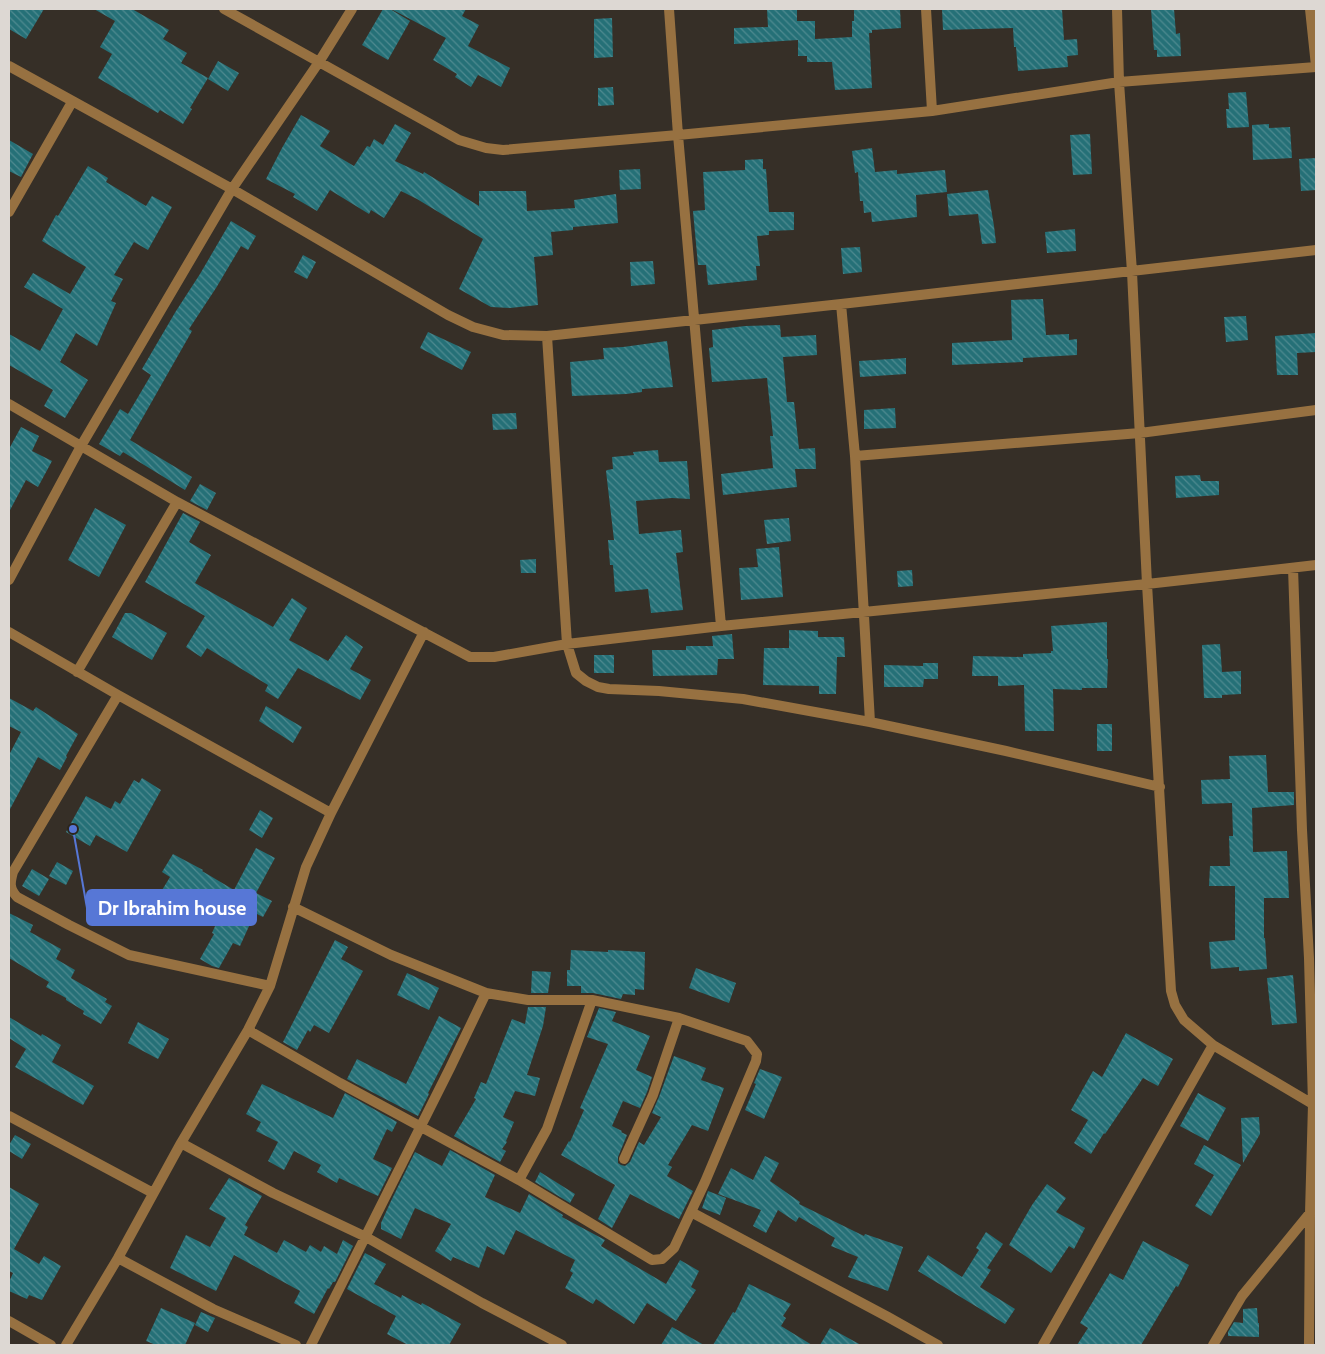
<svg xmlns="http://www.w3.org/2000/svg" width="1325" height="1354" font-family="Cabin,sans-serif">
  <defs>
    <pattern id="building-back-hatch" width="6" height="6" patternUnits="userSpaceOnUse" patternTransform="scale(1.25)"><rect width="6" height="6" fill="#257077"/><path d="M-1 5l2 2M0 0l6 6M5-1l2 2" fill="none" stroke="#4f8a90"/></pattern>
  </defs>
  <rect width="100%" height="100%" fill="#362f27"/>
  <path fill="url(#building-back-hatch)" d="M9 9H44L26 39 9 29Z
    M94 9H132L169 30 163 39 187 53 181 63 208 78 190 108 192 109 183 124 160 110 158 113 98 78 112 54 100 47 115 21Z
    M383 9H390L410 21 388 60 362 45Z
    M391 9H466L462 16 479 25 468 46 510 68 501 87 478 75 471 87 455 77 457 74 433 60 446 38Z
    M767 9H797V21H815V39L852 37V21H854V9H900L901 28 872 30V33H869L872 88 835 90 832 62H807V56H798V40L734 44V28L768 27Z
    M942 9H1062L1064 40 1077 39 1078 55 1067 56 1068 67 1018 71 1016 47H1014L1013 28 943 30Z
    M1151 9H1174L1176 34 1180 33 1181 56 1157 57V50H1154Z
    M612 18 613 57 594 58V19Z
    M218 61 239 73 228 91 208 79Z
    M613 87 614 105 598 106V88Z
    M1246 92 1249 127 1227 128 1226 109H1229L1228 93Z
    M301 115 330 131 320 146 354 166 367 146 370 147 374 139 383 145 395 124 411 133 395 161 423 174 424 172 479 206V191H526L527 211 575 208 574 200 616 194 618 223 573 227V230L551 232 553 255 534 257 538 305 510 308 491 307 459 289 483 239 417 199 401 191 384 218 371 210 369 214 330 190 317 211 293 197 295 194 266 179 282 148Z
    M1269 124V128L1290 127 1292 158 1253 160 1252 125Z
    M1090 134 1092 174 1073 175 1070 135Z
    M9 140 33 154 21 177 9 171Z
    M872 148 875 172 897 170V174L945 170 947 192 916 195 917 217 872 222 871 212 864 213 863 201H860L858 172 855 173 852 151Z
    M1316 158V190L1301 191 1299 159Z
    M763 159V169H766L769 212H794V230L769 231V235L757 236 760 266H756L757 280 708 285 706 265H698L693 211 705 210 703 172 745 170V160Z
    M88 166 108 178 106 182 146 206 152 196 172 207 148 250 134 242 114 275 123 279 111 301 116 303 97 346 76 333 60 362 88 380 65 418 44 406 53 390 9 365V334L40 351 63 309 24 287 33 273 70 294 86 267 42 241 56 215 58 216Z
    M640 169 641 189 620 190 619 170Z
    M988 190 994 226 996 243 982 244 978 214 949 216 947 194Z
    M231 221 256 236 248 250 241 246 216 288 189 329 192 331 130 440 192 477 185 490 123 452 120 456 99 444 120 409 128 414 151 375 142 369 176 311 200 274Z
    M1075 229 1076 251 1047 253 1045 232Z
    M860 247 862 272 843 274 841 248Z
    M303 255 316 262 307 279 294 272Z
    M653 261 655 284 631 286 630 262Z
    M1043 299 1046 335 1069 334V340L1077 339V355L1023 358V362L952 365V343L1012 340 1011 300Z
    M1246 316 1248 340 1226 342 1224 317Z
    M780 325 781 337 816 335 817 355 783 357 787 402H794L799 449 815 448 816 469H795L797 487 723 495 721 474 773 468 770 436H773L767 378 712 382 709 348 713 347 712 330 745 326Z
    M428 332 471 352 462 370 420 348Z
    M1316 333V352L1297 353 1298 375H1277L1275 336Z
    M667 341 673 387 642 389V392L626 394 572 396 570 362 604 359 603 348 623 347Z
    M906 358V374L860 377 859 361Z
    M895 408 896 428 864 429V410Z
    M516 413 517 429 493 430 492 414Z
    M21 427 39 436 32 451 52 461 38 487 26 480 9 512V449Z
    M658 450 659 462 687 461 690 499 672 498 636 501 639 534 681 530 683 552 676 553 683 610 651 613 648 589 615 592 613 565H610L608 540H614L606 471 607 470 613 469 612 457 634 455 633 452Z
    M1200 475 1201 481H1219V495L1176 498 1175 476Z
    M200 484 216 493 207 510 190 501Z
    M95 508 126 525 99 577 68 560Z
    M183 513 200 522 189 542 211 555 195 583 273 627 292 598 307 608 289 640 328 661 346 635 363 647 350 669 371 680 360 700 298 668 278 699 265 691 268 685 207 648 201 657 186 647 205 616 145 582Z
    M789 518 791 541 767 544 764 520Z
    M779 547 783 597 741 600 739 568 758 567 756 549Z
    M536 559V573H521L520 560Z
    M912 570 913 586 898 587 897 571Z
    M125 613H131L167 633 152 660 112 637Z
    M1107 622V659H1108L1107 688H1082V690L1053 689 1054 731H1025L1024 685 998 686V676H972L973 656 1023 657V654L1051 653V651H1053L1051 626Z
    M789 630 818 631V637H844L845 657H837L836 694H819V686L763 685 764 648H789Z
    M732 634 734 659H718L717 675 653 676 652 650H686V646H713L712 636Z
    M1220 644 1222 672 1241 671V694L1222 695V698H1204L1202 645Z
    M594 655H614V673H594Z
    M923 663H938V679H924L923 687H884V665L923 666Z
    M9 698 33 711 36 707 78 734 66 756 67 757 60 770 38 757 9 811V755L21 732 9 726Z
    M266 706 302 727 293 743 259 721Z
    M1097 724H1112V751H1097Z
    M1266 755 1268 792H1294V805L1252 808 1253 852 1287 851 1289 898H1264V938H1265L1267 969 1239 971V967L1211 969 1209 942 1235 940V886H1209L1210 866H1230L1229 836H1233L1232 803 1202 804 1201 780 1230 779 1229 756Z
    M142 778 161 790 127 852 96 835 90 846 66 832 86 796 111 809 115 801 120 804 134 780 139 783Z
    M260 810 273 818 262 838 249 830Z
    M256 848 275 858 256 893 272 901 263 917 255 913 240 946 233 943 219 968 212 966 200 959 214 934 212 933 223 908 194 891 175 920 153 905 170 877 162 872 173 854 203 870 202 871 234 890Z
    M57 862 73 871 66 885 49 876Z
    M32 869 49 879 39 896 22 886Z
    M9 913 33 925 30 932 61 949 56 959 75 970 71 978 107 999 105 1002 112 1006 101 1024 83 1014 84 1011 66 1000V998L46 987 49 982 9 958Z
    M335 940 348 947 341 959 363 971 329 1033 314 1025 310 1032 308 1030 297 1050 283 1042Z
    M571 950 608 952V950L645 952 644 990 635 989V995L623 994 621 999 593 993H581V986H567V970H570Z
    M696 968 736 983 729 1003 689 988Z
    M532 971 551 972 548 993H531Z
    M407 973 439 988 429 1010 397 995Z
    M1293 975 1297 1023 1272 1025 1267 978Z
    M528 1007H546L543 1026 527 1075 540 1078 535 1096 515 1091 503 1117 514 1122 506 1141 507 1142 502 1149 506 1151 500 1162 454 1136 476 1099 474 1098 481 1082 486 1084 512 1019 525 1024Z
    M599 1008 616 1012 612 1021 650 1036 636 1070 652 1077 647 1092 640 1108 623 1101 612 1126 622 1131 621 1132 627 1135 618 1157V1163L621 1165 625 1166 630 1162 639 1142 644 1145 661 1117 652 1113 659 1097 674 1056 706 1068 701 1080 724 1088 708 1131 692 1125 668 1165 672 1167 667 1176 693 1191 679 1219 630 1194 612 1228 598 1219 615 1185 561 1155 569 1141 570 1142 584 1110 580 1108 608 1044 587 1037Z
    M439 1016 461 1028 428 1093 429 1094 418 1116 347 1079 357 1059 406 1084Z
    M9 1017 41 1036 42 1034 61 1045 52 1062 94 1086 83 1105 15 1067 26 1049 9 1038Z
    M138 1022 169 1039 158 1059 128 1043Z
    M1126 1033 1173 1059 1158 1086 1143 1078 1105 1134 1104 1133 1091 1154 1074 1143 1088 1120 1071 1110 1093 1071 1102 1077Z
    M760 1069 782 1077 764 1119 745 1110 756 1084 754 1083Z
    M262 1084 333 1118 345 1093 397 1122 392 1132 387 1129 373 1159 392 1168 378 1196 339 1178 337 1183 317 1172 321 1165 294 1151 284 1170 268 1161 278 1142 256 1131 261 1122 246 1114Z
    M1198 1093 1226 1108 1208 1141 1180 1126Z
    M1259 1117 1260 1134 1243 1163 1241 1118Z
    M15 1135 31 1144 22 1159 9 1151V1145Z
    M1204 1145 1241 1165 1211 1216 1195 1206 1214 1175 1194 1164Z
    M450 1150 495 1175 485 1197 520 1213 529 1194 563 1215 562 1217 605 1240 601 1246 666 1284 680 1260 699 1271 691 1287 696 1290 676 1321 647 1303 634 1324 596 1299 593 1304 565 1288 573 1273 570 1271 575 1260 516 1230 504 1255 487 1246 479 1268 453 1257 451 1261 435 1251 451 1224 415 1208 401 1239 381 1229V1223L391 1201 415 1152 442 1166Z
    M765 1156 779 1163 770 1181 800 1202 799 1204 864 1236 865 1234 903 1247 888 1291 848 1277 858 1257 831 1246 835 1238 799 1217 796 1222 778 1210 766 1233 753 1226 761 1210 718 1194 731 1168 753 1180Z
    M540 1172 575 1194 570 1203 535 1182Z
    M229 1178 262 1196 245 1225 248 1227 244 1235 277 1253 284 1240 306 1252 310 1245 321 1252 324 1246 337 1254 343 1240 353 1246 335 1282H333L329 1289 328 1288 314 1314 294 1303 300 1291 234 1255 216 1291 170 1268 186 1235 210 1247 226 1218 209 1209Z
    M1047 1184 1066 1198 1056 1212 1085 1228 1074 1249 1069 1246 1051 1273 1009 1245 1032 1205Z
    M9 1187 39 1204 14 1249 39 1264 44 1256 61 1266 42 1300 29 1295 27 1299 9 1291V1282L13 1273 9 1271Z
    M708 1191 726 1198 720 1215 702 1208Z
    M986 1232 1003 1244 987 1268 991 1270 980 1287 1015 1309 1005 1324 918 1271 928 1255 962 1277 979 1250 976 1248Z
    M1143 1241 1189 1265 1178 1287 1176 1286 1141 1345H1077L1088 1328 1080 1323 1110 1273 1123 1280Z
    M365 1253 386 1264 374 1284 401 1298 402 1295 421 1305 422 1303 461 1324 449 1345H408L387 1334 396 1316 347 1289Z
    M749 1284 791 1304 783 1316 786 1318 781 1326 812 1345H713L733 1312 735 1313Z
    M161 1308 195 1323 185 1345H156L146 1341Z
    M1257 1308 1258 1323H1259V1337L1228 1336V1332L1234 1322 1243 1323V1309Z
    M201 1312 215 1318 208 1332 195 1325Z
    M672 1327 704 1345H661Z
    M830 1328 861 1345H820Z"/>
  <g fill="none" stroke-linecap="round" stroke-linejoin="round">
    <path stroke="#977141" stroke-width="10" d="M224 9 459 140 486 148 503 150 678 135 932 111 1119 82 1316 67
      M669 9 678 135 721 626
      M926 9 932 111
      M1117 9 1119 82 1132 272 1147 584 1171 991 1175 1005 1184 1020 1213 1045 1316 1106
      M1310 9 1316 66
      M9 66 232 189 448 315 473 327 503 335 547 336 841 304 1316 250
      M9 212 72 102
      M841 304 855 456 870 722
      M547 336 567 644 576 673 586 681 598 687 609 689 659 691 743 699 870 722 1006 751 1160 787
      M9 404 177 502 470 657H494L567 644 721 626 1147 584 1316 565
      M855 456 1140 433 1316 410
      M1293 568 1302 830 1309 958 1313 1104 1310 1213 1309 1345
      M9 580 81 446 232 189 319 62 352 9
      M9 632 118 695 331 813
      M77 672 177 502
      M118 695 13 872C10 883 9 888 17 897L69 925 129 955 270 986
      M248 1030 340 1083 519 1180 652 1260 662 1259 674 1248 705 1182 756 1061 757 1054 747 1041 679 1018 592 1000H528L486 993 391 955 293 907
      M9 1116 153 1193
      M181 1143 273 1193 366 1237 482 1303 562 1345
      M624 1159 653 1095 679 1018
      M519 1180 547 1129 592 1000
      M691 1212 888 1317 938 1345
      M118 1258 213 1309 296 1345
      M9 1321 51 1345
      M66 1345 118 1258 181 1143 248 1030 270 986 306 867 331 813 424 632
      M311 1345 450 1068 486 993
      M1043 1345 1213 1045
      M1213 1345 1242 1296 1310 1213"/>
  </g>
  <path fill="none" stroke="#5777d6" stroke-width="2" d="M73 829L87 908"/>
  <circle fill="#5777d6" stroke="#2c251d" stroke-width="2" cx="73" cy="829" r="5"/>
  <rect fill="#5777d6" stroke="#5777d6" stroke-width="2" x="87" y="890" width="169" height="35" rx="5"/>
  <g font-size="20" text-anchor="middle" font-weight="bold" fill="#fff">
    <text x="172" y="915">Dr Ibrahim house</text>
  </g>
  <rect width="1325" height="1354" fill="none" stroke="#ddd8d3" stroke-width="20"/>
</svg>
